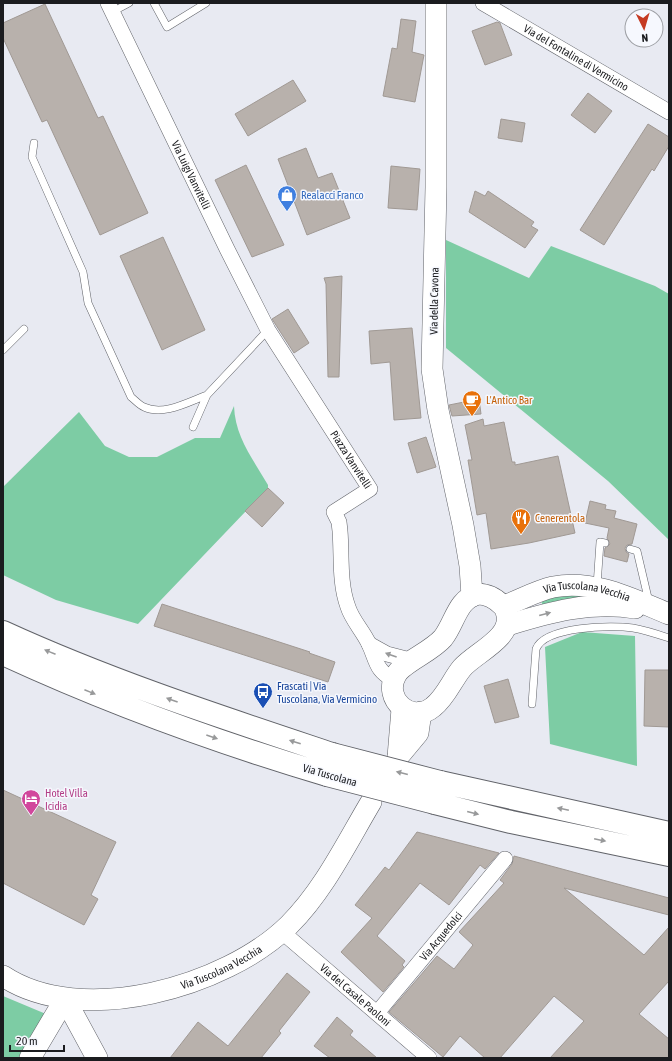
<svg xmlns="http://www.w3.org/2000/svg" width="672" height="1061" font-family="'Asap Condensed',sans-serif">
  <rect width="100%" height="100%" fill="#e8eaf2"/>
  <path fill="#7dcca4" d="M446 240 529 278 551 246 655 286 669 294V540L608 481 446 348Z
    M234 406C235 437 253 459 268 485V488L138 624 56 600 3 575V487L79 412 105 446 129 457H157L195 438H220Z
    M598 594 543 607 540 597Z
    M582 632 635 636 637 766 550 744 545 647Z
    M3 996 46 1014 30 1058H3Z"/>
  <path fill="#b8b1ac" stroke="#a09994" d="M45 4 98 118 103 116 148 213 100 235 47 120 42 122 3 38V23Z
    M401 19 416 21 412 52 424 55 415 102 383 96 392 48 397 49Z
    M497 22 500 23 512 55 485 65 472 31Z
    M293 80 306 101 248 136 235 114Z
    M588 93 612 111 595 133 571 115Z
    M501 119 525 123 522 142 498 138Z
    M648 124 669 137V146L654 171 652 169 604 245 580 230Z
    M306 148 318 178 332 173 350 218 307 235 278 159Z
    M246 165 284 245 252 257 215 180Z
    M391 166 420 169 417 210 388 208Z
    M475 191 485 196 488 191 534 222 531 226 538 230 525 248 469 212Z
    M163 237 205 330 162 350 120 256Z
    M342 276 339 377H328L326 284 324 278Z
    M288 309 309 343 294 353 272 319Z
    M412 328 421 418 394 420 390 362 371 364 369 331Z
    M479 399 481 414 452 416 449 405Z
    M483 419 484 426 504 422 512 462H515V465L558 456 575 533 529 543 491 549 486 513 477 515 468 460H472L465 425Z
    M426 437 436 467 417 473 408 443Z
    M268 488 284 503 262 527 245 511Z
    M590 501 606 505 605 509 616 511 614 518 637 524 632 544 627 545 625 548 626 552 629 554 627 562 604 556 605 548 610 544 607 538 609 528 585 523Z
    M162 604 310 652 309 653 335 662 328 682 154 626Z
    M645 670H669V727L644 726Z
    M508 679 519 717 495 723 484 686Z
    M3 790 116 842 91 895 98 899 84 925 3 883Z
    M417 832 499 853 485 869 480 865 449 905 420 883 377 936 405 961 402 965 404 967 383 992 341 952 372 918 355 905 385 867 389 870Z
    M514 856 669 898V915L564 888 644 955 669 927V981L639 1014 669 1039V1058H550L584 1021 554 996 500 1058H485L460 1036 443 1057 389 1012 437 956 454 969 473 945 459 932 504 883 500 880 512 864Z
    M287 973 310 992 279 1031 281 1033 261 1058H170L198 1022 228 1046Z
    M337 1017 353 1031 350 1035 377 1058H330L314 1046Z"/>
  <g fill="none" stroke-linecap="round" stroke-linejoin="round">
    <g stroke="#616369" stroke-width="8">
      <path id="lane" d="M154 3 167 27 206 3
        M112 12 129 3
        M34 143 32 157 83 272 88 303 131 397C135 400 139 405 144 407 164 416 188 402 207 395
        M3 350 24 329
        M193 427 207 395 268 330
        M630 549 637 551 649 602
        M597 586 600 542 605 543
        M532 704 536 649C545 626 612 625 633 628 645 630 657 634 669 638"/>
    </g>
    <g stroke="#616369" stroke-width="16">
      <g id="street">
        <path id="s1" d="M108 3 227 249 268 330 370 489 334 512 339 522 340 531C342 555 339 583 348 607 352 620 363 631 369 644 377 661 375 670 394 680"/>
        <path id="s2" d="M483 3 669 112"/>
        <path d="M369 644 387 654 414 661"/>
        <path id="s3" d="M281 931 429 1058"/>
        <path id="s4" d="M377 1013 505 859"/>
      </g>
    </g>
    <g stroke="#616369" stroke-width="22">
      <g id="secondary">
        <path d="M436 3V187L432 369 438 410 463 525 470 566 472 596"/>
        <path d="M478 594C488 594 495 598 502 605 505 607 506 611 507 615 512 638 475 653 462 668 452 680 446 697 433 707 412 725 382 699 396 675 402 663 431 652 443 638 455 623 457 599 478 594Z"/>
        <path id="s5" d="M504 606C520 600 536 591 553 587 594 579 632 599 669 614"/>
        <path d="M508 625C550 612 590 601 635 608"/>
        <path d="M398 757 418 733 421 712"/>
        <path d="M398 757 402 709"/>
        <path id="s6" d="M3 976C81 1028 226 987 289 925 324 890 346 844 371 802"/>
        <path d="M65 999 97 1058"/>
        <path d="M30 1058 65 999"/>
      </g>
    </g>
    <g stroke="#616369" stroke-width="24">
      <path id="primary" d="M3 632C110 681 221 717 332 754
        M3 654C107 702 216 742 327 775
        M440 782 669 833
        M435 803 511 822 669 855"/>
    </g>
    <use href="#lane" stroke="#fff" stroke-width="7"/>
    <use href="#street" stroke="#fff" stroke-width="15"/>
    <use href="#secondary" stroke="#fff" stroke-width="21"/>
    <use href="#primary" stroke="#fff" stroke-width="22"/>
    <g stroke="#616369" stroke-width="24" stroke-linecap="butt">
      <path id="primary-bridge" d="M332 754 440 782
        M327 775 435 803"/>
    </g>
    <use href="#primary-bridge" stroke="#fff" stroke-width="22"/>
  </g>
  <defs><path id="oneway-solid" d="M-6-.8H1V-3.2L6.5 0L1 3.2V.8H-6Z"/></defs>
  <g fill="#98999a">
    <use href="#oneway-solid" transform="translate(545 614) rotate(-15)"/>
    <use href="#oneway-solid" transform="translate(50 652) rotate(-158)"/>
    <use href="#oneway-solid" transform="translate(391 655) rotate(-160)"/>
    <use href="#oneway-solid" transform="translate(90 692) rotate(22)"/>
    <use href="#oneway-solid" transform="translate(172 700) rotate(-160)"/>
    <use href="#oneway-solid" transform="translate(212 737) rotate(19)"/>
    <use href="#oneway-solid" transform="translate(295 742) rotate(-162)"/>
    <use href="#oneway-solid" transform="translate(402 773) rotate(-166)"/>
    <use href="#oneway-solid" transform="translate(563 809) rotate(-168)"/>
    <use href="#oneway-solid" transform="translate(473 813) rotate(14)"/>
    <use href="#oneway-solid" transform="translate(600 840) rotate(12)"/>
  </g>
  <defs>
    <g id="shop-pin" transform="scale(1)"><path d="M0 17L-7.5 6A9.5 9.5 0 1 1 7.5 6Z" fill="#3f7fe0" stroke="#f6f8fe"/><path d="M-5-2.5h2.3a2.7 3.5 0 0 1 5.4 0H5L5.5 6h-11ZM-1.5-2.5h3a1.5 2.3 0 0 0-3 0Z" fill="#fff"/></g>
    <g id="cafe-pin" transform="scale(1)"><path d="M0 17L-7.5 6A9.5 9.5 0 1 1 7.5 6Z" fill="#e8710a" stroke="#f6f8fe"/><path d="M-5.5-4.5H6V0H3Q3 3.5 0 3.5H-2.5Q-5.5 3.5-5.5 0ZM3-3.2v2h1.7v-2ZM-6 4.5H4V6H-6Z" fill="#fff"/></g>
    <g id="restaurant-pin" transform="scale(1)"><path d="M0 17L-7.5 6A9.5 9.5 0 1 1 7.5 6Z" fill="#e8710a" stroke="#f6f8fe"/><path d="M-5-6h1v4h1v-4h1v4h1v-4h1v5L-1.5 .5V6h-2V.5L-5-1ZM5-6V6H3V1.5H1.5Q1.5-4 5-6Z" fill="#fff"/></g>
    <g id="bus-pin" transform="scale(1)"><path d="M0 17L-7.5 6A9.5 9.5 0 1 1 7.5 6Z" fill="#1a4fb4" stroke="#f6f8fe"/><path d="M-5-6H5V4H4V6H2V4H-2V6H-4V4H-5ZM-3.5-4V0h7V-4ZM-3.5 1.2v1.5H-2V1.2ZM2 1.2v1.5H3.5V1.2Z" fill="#fff"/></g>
    <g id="hotel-pin" transform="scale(1)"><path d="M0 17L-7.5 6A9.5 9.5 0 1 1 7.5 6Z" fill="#d1479c" stroke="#f6f8fe"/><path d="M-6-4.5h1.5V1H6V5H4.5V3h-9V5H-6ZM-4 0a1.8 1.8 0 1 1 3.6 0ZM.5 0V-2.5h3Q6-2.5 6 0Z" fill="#fff"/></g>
  </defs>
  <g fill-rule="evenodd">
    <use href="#shop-pin" x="287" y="195"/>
    <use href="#cafe-pin" x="472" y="400"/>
    <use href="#restaurant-pin" x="521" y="518"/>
    <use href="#bus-pin" x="263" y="692"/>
    <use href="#hotel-pin" x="31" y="799"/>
  </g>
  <g text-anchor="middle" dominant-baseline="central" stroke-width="3" stroke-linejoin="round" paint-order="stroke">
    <g font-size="11" fill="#1b1c1f" stroke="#f6f8fe">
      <text stroke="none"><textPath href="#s2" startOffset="108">Via del Fontaline di Vermicino</textPath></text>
      <text stroke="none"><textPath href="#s1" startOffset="191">Via Luigi Vanvitelli</textPath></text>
      <text transform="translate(434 301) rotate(-89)">Via della Cavona</text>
      <text stroke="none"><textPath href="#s1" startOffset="518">Piazza Vanvitelli</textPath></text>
      <text stroke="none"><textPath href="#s5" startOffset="87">Via Tuscolana Vecchia</textPath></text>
      <text transform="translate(330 775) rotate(16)">Via Tuscolana</text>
      <text stroke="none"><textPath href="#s4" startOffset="100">Via Acquedolci</textPath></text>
      <text stroke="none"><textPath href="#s6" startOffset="228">Via Tuscolana Vecchia</textPath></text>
      <text stroke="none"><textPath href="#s3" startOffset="98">Via del Casale Paoloni</textPath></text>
    </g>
    <g font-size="11" fill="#366cbe" stroke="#f6f8fe" text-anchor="start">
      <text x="301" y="195">Realacci Franco</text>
    </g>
    <g font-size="11" fill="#c56008" stroke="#f6f8fe" text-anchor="start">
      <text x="486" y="400">L'Antico Bar</text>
      <text x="535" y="518">Cenerentola</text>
    </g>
    <g font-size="11" fill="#164399" stroke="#f6f8fe" text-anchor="start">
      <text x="277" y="686">Frascati | Via<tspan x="277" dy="13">Tuscolana, Via Vermicino</tspan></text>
    </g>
    <g font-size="11" fill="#b23c85" stroke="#f6f8fe" text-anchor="start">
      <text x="45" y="793">Hotel Villa<tspan x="45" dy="13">Icidia</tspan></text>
    </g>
  </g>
  <rect width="672" height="1061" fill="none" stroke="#1b1c1f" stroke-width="8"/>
  <g transform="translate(644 28) rotate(175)"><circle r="19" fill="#f6f8fe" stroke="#9ea0a5"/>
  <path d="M0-3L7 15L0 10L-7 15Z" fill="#c53a22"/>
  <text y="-6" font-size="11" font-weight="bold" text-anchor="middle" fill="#1b1c1f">N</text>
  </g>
  <path d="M10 1045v6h54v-6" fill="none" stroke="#1b1c1f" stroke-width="2"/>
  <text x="16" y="1045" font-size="12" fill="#1b1c1f" stroke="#f6f8fe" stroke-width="3" paint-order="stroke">20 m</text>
</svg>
